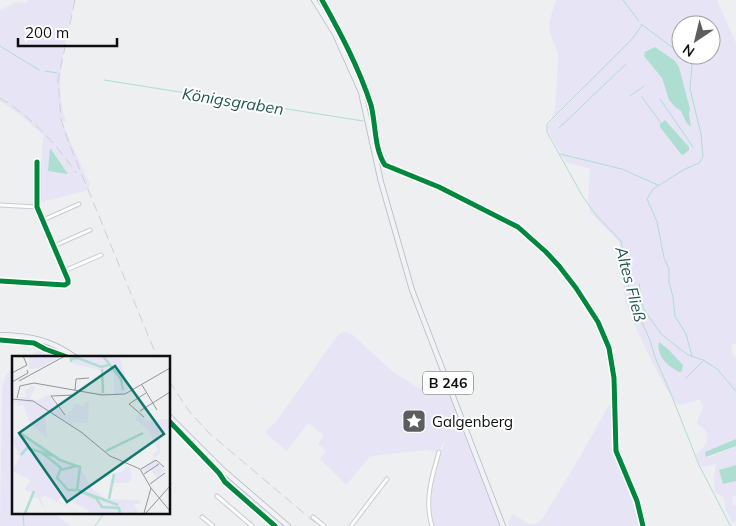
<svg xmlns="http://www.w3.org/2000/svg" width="736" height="526" font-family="Mulish,sans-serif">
  <rect width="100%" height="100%" fill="#edeff0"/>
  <path fill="#e7e5f5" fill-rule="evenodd" d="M29 0H75C67 40 51 83 67 123L61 120 90 185 85 191 41 202 40 187 43 135 24 118 0 101V10L17 2 25 3Z
    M556 0H717L736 43V343L731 345 733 354 736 358V439L705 452 708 458 736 446V465L722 469 726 484 736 481V496L732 497 733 505H736V522H732L726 510 724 498 715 492 714 478 716 464 703 467 700 465 696 454C704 448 712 439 704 429 702 428 698 425 698 424 696 420 702 412 703 408L701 401 698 400C693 401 685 405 680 405 669 403 636 327 630 314L625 301 620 243 590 212 588 203 590 169 566 162 547 129 548 125 584 88 551 120 555 111 558 59C558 49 552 42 550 32 548 21 553 10 556 0ZM681 25H711V55H681ZM656 47 674 60 679 67 690 109 686 122 681 111 675 107 669 100 662 78 644 56Z
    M345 332 353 335 393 372 420 389 430 376 436 374C446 382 458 410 458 423L461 426 500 526H433L430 515 433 477 446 438 438 452 425 450 373 456 369 458 346 485 320 459 326 451 318 444 324 435 308 423 287 451 264 432 275 423 339 334Z
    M43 350 61 354 65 357H29L38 351Z
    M14 368V512H52L71 526H0L2 390C4 380 5 374 14 368Z
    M614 400 616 455 633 502 639 526H508L512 514H514L528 524 537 523 543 518 581 455 606 410Z
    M169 418 229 477 284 526H277L227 482 214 466 169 421Z"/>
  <path fill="#aeddd1" d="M655 47 674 60 679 67 690 109 689 113 691 127 686 122 681 111 675 107 669 100 662 78 644 56 645 52Z
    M665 120 689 147V150L683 155 681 154 660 127V124Z
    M50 148 68 174 48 171Z
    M659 342 669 350 683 365 682 371 679 372C667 366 656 356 659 342Z
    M736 439V446L706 457 705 452Z
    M736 465V481L723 484 719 470Z"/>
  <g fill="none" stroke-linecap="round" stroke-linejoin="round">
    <path stroke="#aeddd1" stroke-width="1" d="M623 0 639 21
      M641 24 681 54
      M642 25 633 38 547 124V132L583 197 597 216 621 241 630 294 634 305 650 340 655 357 671 394 699 465 730 525
      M0 46 39 70
      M682 55 691 61 692 66 690 89 701 134 703 157 699 163 685 169 653 189 647 199 657 222 664 258 669 269V282L673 297 675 316 686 334 692 356
      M45 71 57 73
      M104 80 363 121
      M630 96 644 86
      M642 97 661 123
      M660 99 693 147
      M559 128 626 64
      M560 154 622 169 658 185
      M639 284 643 308 661 334 688 355 703 360 717 369 736 391
      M686 378 703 361
      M23 512 24 526
      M95 526 105 512"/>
    <g stroke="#cacccc" stroke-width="5">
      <path id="minor" d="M0 205 37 207
        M43 220 79 204
        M54 246 90 230
        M64 271 101 255
        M0 281 65 285 68 283V280L37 207V162
        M217 496 252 526
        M202 517 213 526
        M313 517 324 526
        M351 526 387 479
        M432 526C424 501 432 476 439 452"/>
    </g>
    <g stroke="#b4b8be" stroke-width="6">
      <path id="major" d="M314 0 335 34 361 92 381 182 412 290 503 526
        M0 335C31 336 49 339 75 357
        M169 416 223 470 288 526"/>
    </g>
    <use href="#minor" stroke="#fcfdfd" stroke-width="3"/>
    <use href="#major" stroke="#f0f2f6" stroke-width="4.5"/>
    <path stroke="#cecfd0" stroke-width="1" stroke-dasharray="10 5" stroke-linecap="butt" d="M75 0 58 80 61 119 68 141 157 357
      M0 98C30 116 56 143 76 173
      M169 381 189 411 208 432 319 526"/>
    <g stroke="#fff" stroke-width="8">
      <path id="cycleway" d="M322 0C341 34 359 68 371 105 376 124 374 149 385 165L439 187 518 227 546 252 559 266 576 288 598 322 609 348 614 378 616 451 637 501 643 526
        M0 281 65 285 68 283V280L37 207V162
        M0 340 34 343 45 349 67 357
        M169 421 219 473 225 482 275 526"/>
    </g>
    <use href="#cycleway" stroke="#00873e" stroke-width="5"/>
  </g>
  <defs>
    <g id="sight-square" transform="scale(1.25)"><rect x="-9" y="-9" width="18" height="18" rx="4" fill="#5b5d5e" stroke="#fff"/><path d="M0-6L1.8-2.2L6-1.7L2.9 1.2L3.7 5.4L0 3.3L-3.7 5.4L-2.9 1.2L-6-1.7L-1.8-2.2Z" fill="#fff"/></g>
  </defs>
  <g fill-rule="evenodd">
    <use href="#sight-square" x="414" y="421"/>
  </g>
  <g text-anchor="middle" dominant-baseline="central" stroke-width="4" stroke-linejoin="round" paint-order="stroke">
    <rect fill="#fff" stroke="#565657" stroke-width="1" x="423" y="371.5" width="50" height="23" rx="4"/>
    <g font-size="14" font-weight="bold" fill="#0d0e0f">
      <text x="448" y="383">B 246</text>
    </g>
    <g font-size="15" fill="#0d0e0f" stroke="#fff" text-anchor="start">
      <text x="432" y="421">Galgenberg</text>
    </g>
    <g font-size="16" font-style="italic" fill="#1e554a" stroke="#fff">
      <text transform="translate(233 101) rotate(9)">Königsgraben</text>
      <text transform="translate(631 284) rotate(75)">Altes Fließ</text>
    </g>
  </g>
  <g transform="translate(12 356)">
    <rect width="158" height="158" fill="#edeff0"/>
    <path d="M17 0H50L27 12 17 13ZM62 0H107L116 29 115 36 111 38 92 39 63 35 102 38V17L65 9 59 6ZM19 30 24 31 18 42 24 45 39 38 44 37 51 38H41L38 42 52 59 61 53 62 47 72 51 73 46H77L76 67 61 66V69L37 57 33 60 35 82 18 67 11 48 7 50 3 44 0 48V44L6 42 23 46 6 41H14L13 35ZM128 56 134 65 157 63V73L148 80V97L142 102 140 99 146 94 137 75 123 63ZM8 77 19 83 23 90 28 88 59 110 68 112 81 134 96 143 101 118 113 114 114 110 118 112 120 123 115 127H100L97 143 128 144 129 148H122L126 157H80L50 139 46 145 68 157 33 140 28 141 35 157 25 141 19 143 13 157 20 137 12 133 18 126 16 122 0 115 8 101 0 82 2 84ZM142 103 153 114 145 122 139 114 134 117 129 113Z" fill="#e7e5f5"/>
    <path fill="none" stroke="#aeddd1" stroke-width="2.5" d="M91 0 109 23 111 34M59 6V3L66 2 89 11 97 9M90 13 91 37M8 77 48 104 68 111 65 134M28 95 49 112 45 122 48 125 56 134H65M94 95 131 77M9 99 15 92 42 100M49 114 64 110M66 134 106 149M70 136 84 142 90 151 107 152 108 157M97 143 102 118M13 157 22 135"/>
    <path fill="none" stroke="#939596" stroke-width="1" d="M0 17 15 9 11 0M7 25 53 0M0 26 16 17 15 14M130 29 145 54M63 34 64 23 77 22M5 42 8 30 22 27 90 39 113 38 158 12M0 43 21 45 69 76 98 100 128 113 139 132 132 157M128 55 158 36M53 59 39 40 63 39M132 61 117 48 134 37M129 113 144 104 152 111M132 118 147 108M138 128 153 117M139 132 158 155M134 157 158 130"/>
    <path fill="#0f766e" fill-opacity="0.15" stroke="#0f766e" stroke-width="2.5" d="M103 10 152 78 55 146 7 77Z"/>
    <rect width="158" height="158" fill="none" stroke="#0d0e0f" stroke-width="2.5"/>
  </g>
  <g transform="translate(696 40) rotate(215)"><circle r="24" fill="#ffffff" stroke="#9e9f9f"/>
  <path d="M0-4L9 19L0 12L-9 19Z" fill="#5b5d5e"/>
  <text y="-8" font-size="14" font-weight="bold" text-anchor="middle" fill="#0d0e0f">N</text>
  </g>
  <path d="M18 38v8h99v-8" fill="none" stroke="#0d0e0f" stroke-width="2.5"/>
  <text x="25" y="38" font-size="15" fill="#0d0e0f" stroke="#ffffff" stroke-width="4" paint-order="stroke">200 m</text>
</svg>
